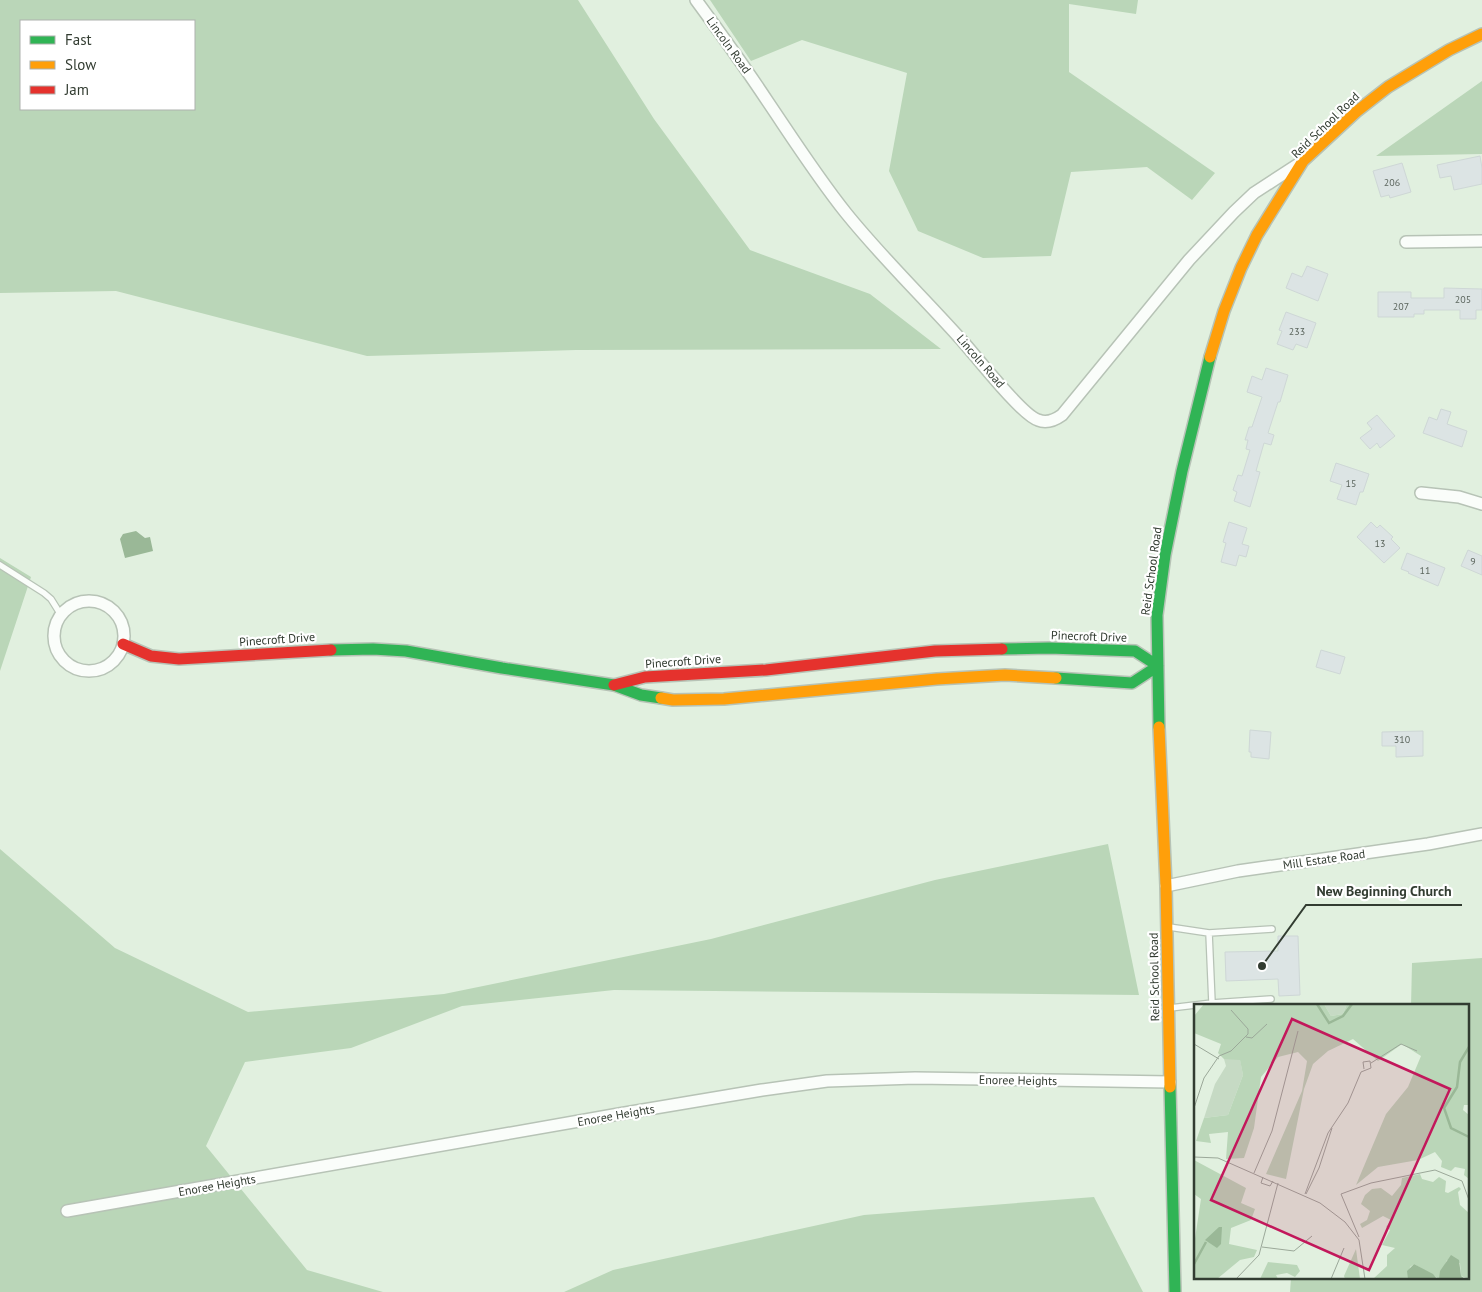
<svg xmlns="http://www.w3.org/2000/svg" width="1482" height="1292" font-family="'PT Sans',sans-serif">
  <rect width="100%" height="100%" fill="#e1f0df"/>
  <path fill="#bad6b8" fill-rule="evenodd" d="M0 0H578L654 119 750 250 870 294 941 349 576 350 367 356 116 291 0 293ZM21 21H194V109H21Z
    M710 0H1138L1136 14 1069 4V72L1215 173 1192 200 1147 167 1071 172 1051 256 983 258 918 231 889 171 907 73 802 40 751 61Z
    M1482 81V154L1376 156Z
    M0 558 31 577 0 671Z
    M1108 844 1139 995 614 990 462 1006 351 1048 245 1062 206 1146 307 1270 383 1292H0V849L115 948 248 1012 444 994 711 939 935 880Z
    M1482 958V1292H1290L1291 1278H1468V1006H1411L1412 963Z
    M1094 1197 1143 1292H564L613 1270 864 1215Z"/>
  <path fill="#9ab897" d="M136 531 145 538 150 537 153 551 125 558 120 539 123 534Z"/>
  <path fill="#dce4e4" stroke="#ced7d6" d="M1480 156 1482 168V184L1454 190 1451 176 1440 178 1437 165Z
    M1402 163 1411 192 1390 198 1389 195 1381 197 1373 171Z
    M1307 266 1328 274 1318 301 1286 288 1292 273 1302 277Z
    M1444 288 1482 289V310H1476V319H1460V310H1424V314H1414V317H1378V292H1411V298H1444Z
    M1286 312 1316 323 1307 348 1296 344 1293 350 1277 344 1282 331 1279 330Z
    M1266 368 1288 375 1280 402H1278L1268 433 1274 435 1271 445 1264 443 1256 471 1260 472 1250 507 1234 501 1237 492 1233 490 1238 475 1242 476 1250 450 1246 449 1248 440H1245L1249 427H1252L1262 397 1247 392 1252 376 1262 380Z
    M1441 409 1451 412 1447 424 1467 431 1462 447 1423 433 1429 417 1437 420Z
    M1377 415 1395 436 1380 448 1377 443 1370 449 1360 438 1372 429 1367 423Z
    M1336 463 1369 474 1363 492H1360L1356 505 1337 499 1342 485 1330 481Z
    M1229 522 1247 528 1242 544 1249 546 1246 557 1239 555 1236 566 1221 562 1226 543 1223 542Z
    M1371 522 1377 528 1380 525 1393 537 1391 539 1400 548 1384 563 1357 537Z
    M1468 550 1482 556V575L1461 566Z
    M1407 553 1445 568 1438 586 1408 573 1409 572 1401 569Z
    M1321 650 1345 657 1340 674 1316 667Z
    M1250 730 1271 732 1269 759 1251 757V752H1249Z
    M1423 731V756L1396 757V746H1382V732Z
    M1278 936H1298L1300 995 1279 996 1278 979 1226 981 1225 952 1278 951Z"/>
  <g fill="none" stroke-linecap="round" stroke-linejoin="round">
    <g stroke="#b7c3b6" stroke-width="8">
      <path id="lane" d="M0 565 44 593 51 599 61 615
        M1169 927 1209 933 1212 1003 1170 1008
        M1209 933 1272 929
        M1212 1003 1271 999"/>
    </g>
    <g stroke="#b7c3b6" stroke-width="14">
      <path id="street" d="M696 0C721 34 745 67 768 102 793 139 818 178 846 213 883 259 926 300 965 344 978 359 1023 416 1038 420 1047 424 1055 420 1062 415L1189 260 1234 212 1254 193 1300 163
        M1406 242 1482 241
        M1421 493 1459 497 1482 504
        M54 636a35 35 0 1 1 70 0a35 35 0 1 1-70 0Z
        M1166 886 1238 871 1428 844 1482 834
        M67 1211 619 1114 762 1090 827 1081 915 1078 1170 1082"/>
    </g>
    <g stroke="#b7c3b6" stroke-width="14">
      <path id="fast" d="M1002 649 1049 648 1135 651 1158 666 1132 683 1056 678
        M331 650 373 649 406 651 502 668 614 685 641 695 661 698
        M1159 727 1157 615 1165 555 1182 471 1210 357
        M1170 1087 1175 1292"/>
    </g>
    <g stroke="#b7c3b6" stroke-width="14">
      <path id="slow" d="M1210 357 1224 311 1241 268 1257 235 1303 161 1356 112 1388 87 1449 50 1482 34
        M661 698 673 700 724 699 937 679 1005 675 1056 678
        M1159 727 1166 886 1170 1087"/>
    </g>
    <g stroke="#b7c3b6" stroke-width="14">
      <path id="jam" d="M123 644 151 656 179 659 331 650
        M614 685 645 677 766 670 935 651 1002 649"/>
    </g>
    <use href="#lane" stroke="#fafdfa" stroke-width="5.5"/>
    <use href="#street" stroke="#fafdfa" stroke-width="11"/>
    <use href="#fast" stroke="#30b455" stroke-width="11"/>
    <use href="#slow" stroke="#ff9f0a" stroke-width="11"/>
    <use href="#jam" stroke="#e5322d" stroke-width="11"/>
  </g>
  <g text-anchor="middle" dominant-baseline="central" stroke-width="4.5" stroke-linejoin="round" paint-order="stroke">
    <g font-size="10" fill="#5c665e">
      <text x="1392" y="182">206</text>
      <text x="1463" y="299">205</text>
      <text x="1401" y="306">207</text>
      <text x="1297" y="331">233</text>
      <text x="1351" y="483">15</text>
      <text x="1380" y="543">13</text>
      <text x="1473" y="561">9</text>
      <text x="1425" y="570">11</text>
      <text x="1402" y="739">310</text>
    </g>
    <g font-size="12" fill="#323c31" stroke="#fff">
      <text transform="translate(729 45) rotate(54)">Lincoln Road</text>
      <text transform="translate(1325 125) rotate(-44)">Reid School Road</text>
      <text transform="translate(981 361) rotate(49)">Lincoln Road</text>
      <text transform="translate(1151 571) rotate(-82)">Reid School Road</text>
      <text transform="translate(1089 636) rotate(2)">Pinecroft Drive</text>
      <text transform="translate(277 639) rotate(-4)">Pinecroft Drive</text>
      <text transform="translate(683 661) rotate(-4)">Pinecroft Drive</text>
      <text transform="translate(1324 859) rotate(-8)">Mill Estate Road</text>
      <text transform="translate(1154 977) rotate(-91)">Reid School Road</text>
      <text transform="translate(1018 1080) rotate(1)">Enoree Heights</text>
      <text transform="translate(616 1115) rotate(-10)">Enoree Heights</text>
      <text transform="translate(217 1185) rotate(-10)">Enoree Heights</text>
    </g>
  </g>
  <g transform="translate(1194 1004)">
    <rect width="275" height="275" fill="#e1f0df"/>
    <path d="M130 0H153L149 10 137 12ZM30 55H46L49 71 34 111 10 114 21 80 32 62Z" fill="#c6dac4"/>
    <path d="M10 0H130L137 12 149 10 153 0H275V101H270L269 106 275 111V175L270 171 271 165 261 163 257 167 247 163 248 157 241 148 224 156 184 163 162 181 192 110 214 83 227 52 208 40 184 57 159 35 134 47 119 60 110 85 92 175 72 170 108 87 113 57 104 48 84 53 67 73 60 124 50 154 32 155 34 128 15 130 17 139 2 137 10 114 34 111 49 71 46 56 30 55 24 49 27 40 0 29V12ZM0 156 52 184 47 199 61 205 57 216 37 224 35 240 63 246 60 253 46 256 23 275H0V241L7 195 0 190ZM226 170 228 175 239 178 245 173 252 177 251 188 254 189 265 183 267 185 264 188 266 201 275 209V275L267 272 266 259 253 256 245 275 220 260 216 263 214 275H179L193 262V251L201 244 188 241 196 226 192 223 197 216 189 212 168 224 166 220 173 216 176 207 167 200 171 191 178 185 187 184 198 192 207 181 208 174ZM162 245 166 275H151L150 272ZM74 258 103 261 106 267 101 273 93 269 82 271 84 275H66Z" fill="#bad6b8"/>
    <path d="M25 223H28L27 240 23 244 11 236ZM257 251 265 256 267 272 271 275H245L246 267ZM220 260 239 270 243 275H214L213 267Z" fill="#9ab897"/>
    <path fill="none" stroke="#9ab897" stroke-width="2.5" d="M123 0 135 19 149 12 158 0M275 43 266 58 263 83 250 104 257 124 275 133M0 260 12 238"/>
    <path fill="none" stroke="#9ba899" stroke-width="1" d="M52 33 58 34 73 20M0 40 25 55M177 59 207 40 223 47M0 104 10 74 25 52 37 47 54 30V25L37 6M0 153 24 154 126 199 151 218 165 236 171 275M60 169 78 127 104 27M69 173 67 179 76 182 79 177M111 190 134 129 154 99 167 68 177 64 176 57 169 58 170 65M112 190 125 164 138 124M165 233 147 190 177 179 241 166 268 177 275 196M68 243 100 247 118 232M42 275 65 251 84 179M137 275 150 244"/>
    <path fill="#c2185b" fill-opacity="0.15" stroke="#c2185b" stroke-width="2.5" d="M98 15 256 85 175 266 17 196Z"/>
    <rect width="275" height="275" fill="none" stroke="#323c31" stroke-width="2.5"/>
  </g>
  <path fill="none" stroke="#323c31" stroke-width="2" d="M1262 966L1306 905H1462"/>
  <circle fill="#323c31" stroke="#fff" stroke-width="2" cx="1262" cy="966" r="5"/>
  <g font-size="14" text-anchor="middle" font-weight="bold" fill="#323c31" stroke="#fff" stroke-width="4.5" stroke-linejoin="round" paint-order="stroke">
    <text x="1384" y="896">New Beginning Church</text>
  </g>
  <rect x="20" y="20" width="175" height="90" fill="#ffffff" stroke="#adb1ad"/>
  <rect x="30" y="36" width="25" height="8" fill="#30b455" stroke="#adb1ad"/>
  <text x="65" y="45" font-size="15" fill="#323c31">Fast</text>
  <rect x="30" y="61" width="25" height="8" fill="#ff9f0a" stroke="#adb1ad"/>
  <text x="65" y="70" font-size="15" fill="#323c31">Slow</text>
  <rect x="30" y="86" width="25" height="8" fill="#e5322d" stroke="#adb1ad"/>
  <text x="65" y="95" font-size="15" fill="#323c31">Jam</text>
</svg>
